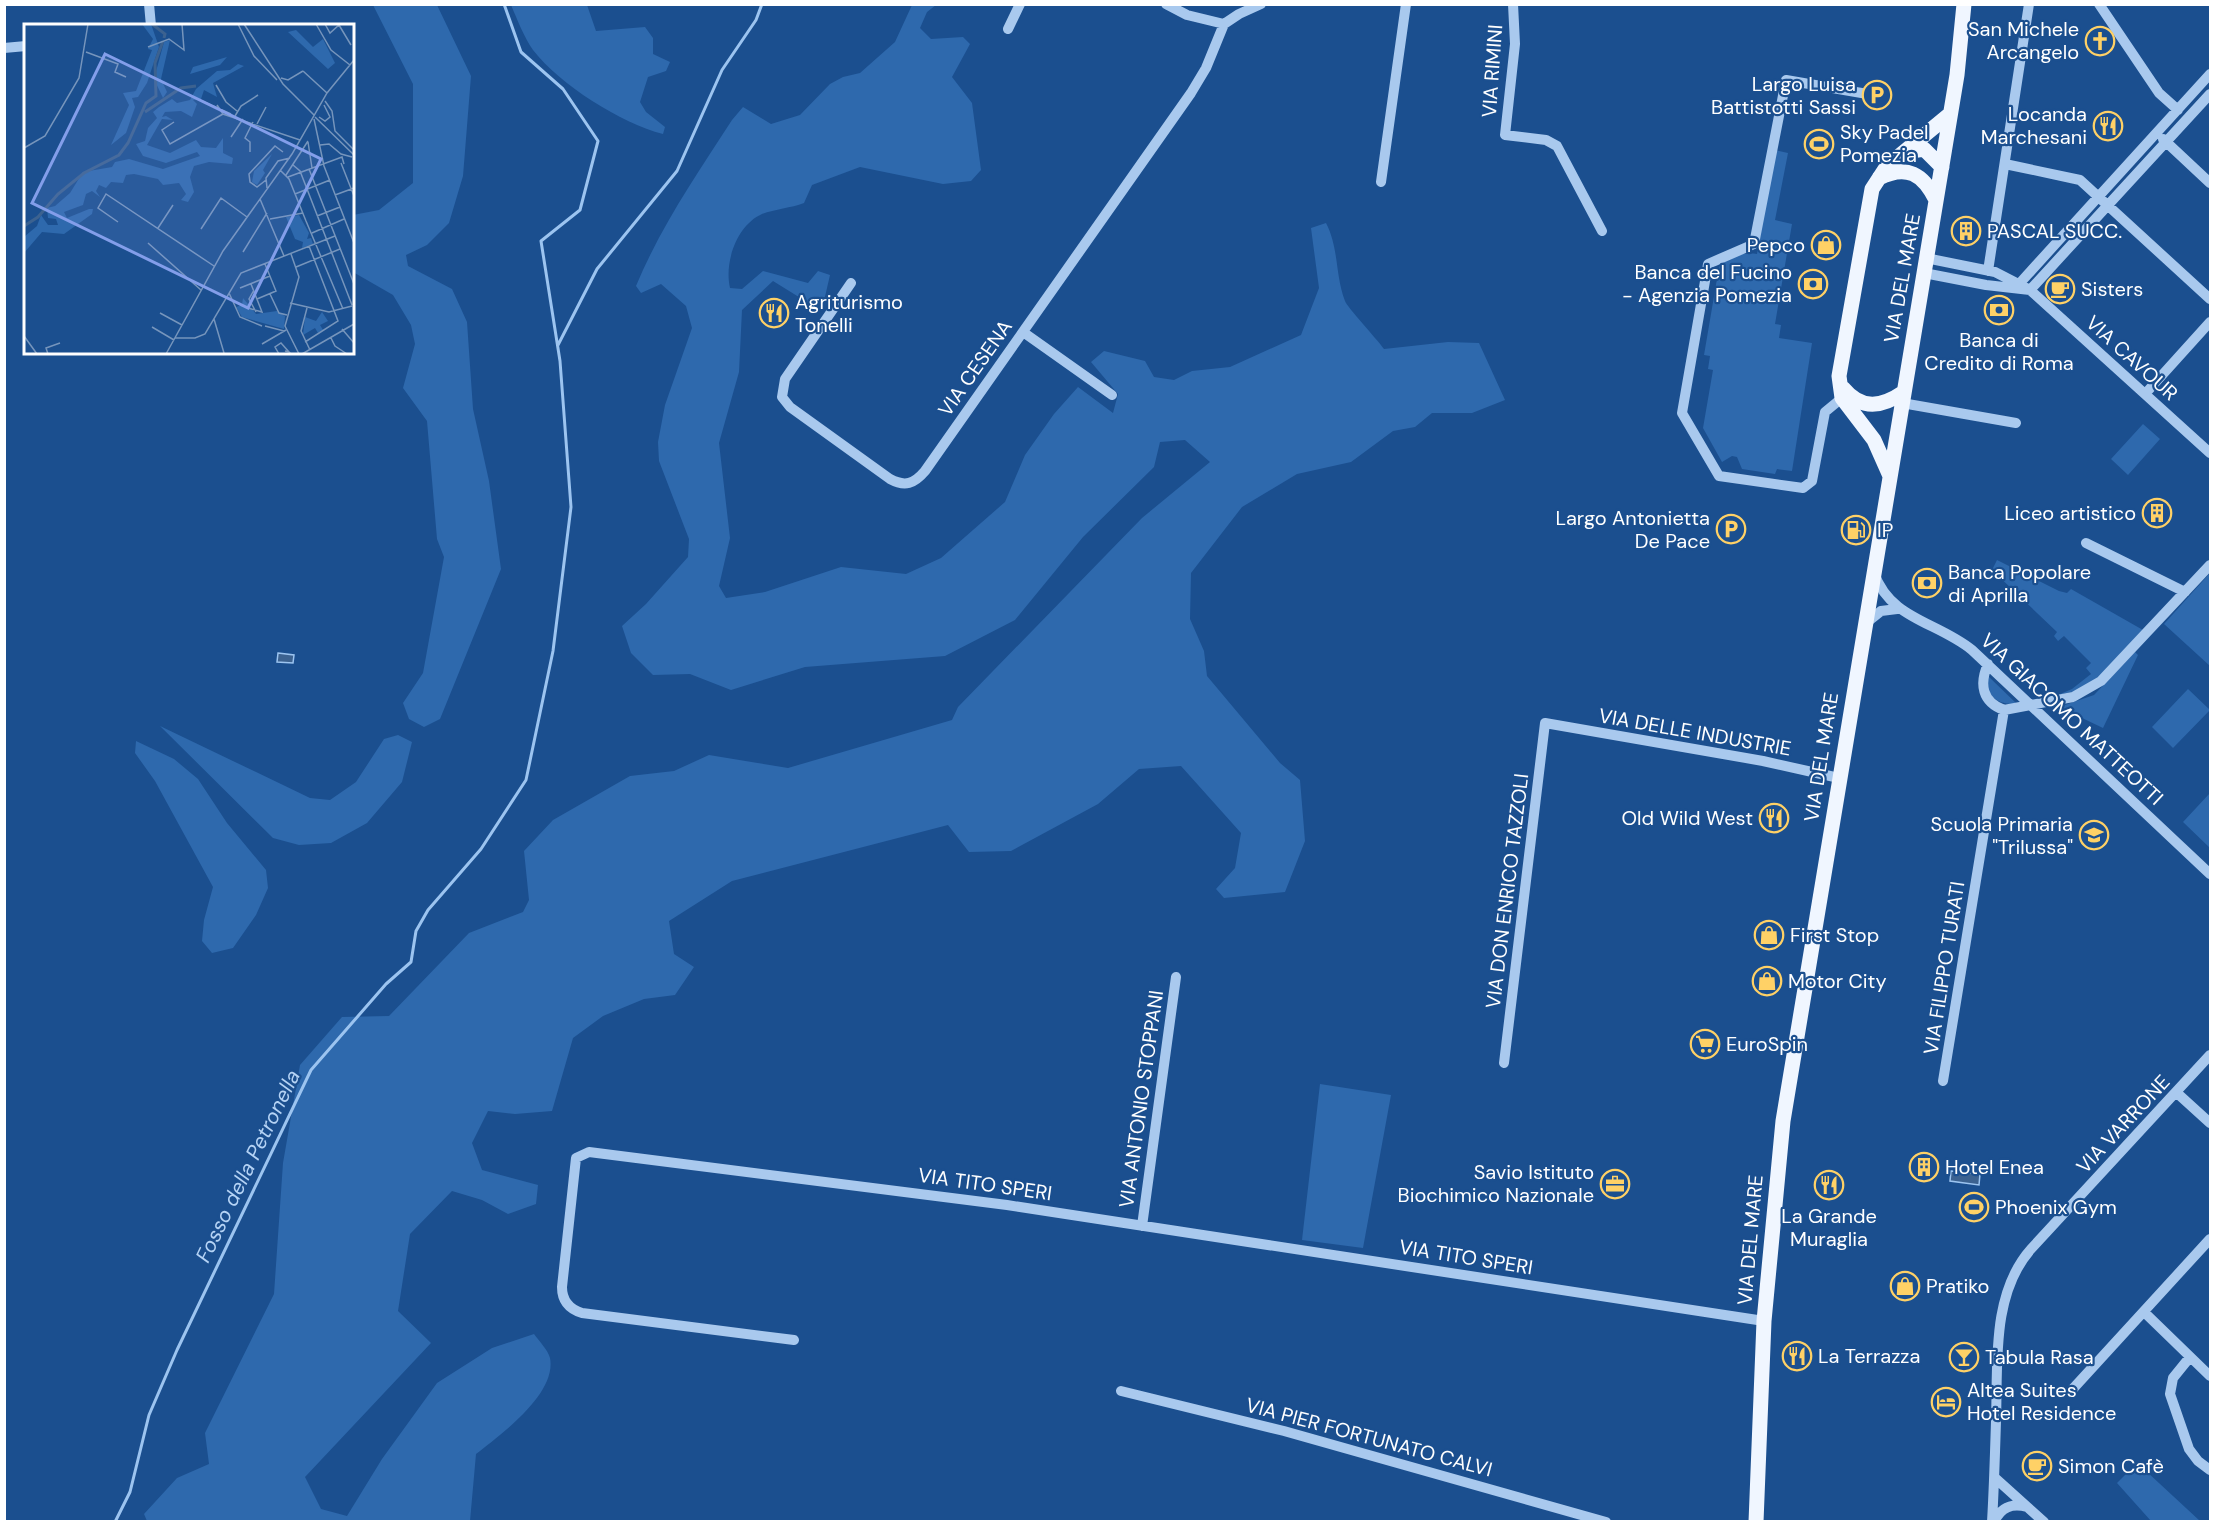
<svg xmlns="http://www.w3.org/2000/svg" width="2215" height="1526" font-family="'DM Sans',sans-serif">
  <rect width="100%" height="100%" fill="#1b4f8f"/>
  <path fill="#2e69ad" d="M373 5H437L471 76 463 176 449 223 427 245 406 255 408 266 452 289 467 322 473 409 489 481 501 569 440 719 424 727 409 719 403 703 423 673 444 557 437 539 427 421 403 388 415 344 411 325 393 295 353 272V215L379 210 413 183V84Z
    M511 5H587L596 31 645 27 653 38V54L670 62 666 71 648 77 640 102 646 112 665 127 663 134C621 123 560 85 533 50 524 37 517 19 511 5Z
    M912 5H936L927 12 920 28 931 39 963 37 970 44 952 77 972 103 981 170 971 181 943 184 860 167 812 185 804 203C791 208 775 209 762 214 737 225 724 262 730 288L742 289 763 271 808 283 818 271 830 275 824 301 815 307 773 281 742 310 739 372 719 443 730 538 719 586 726 598 765 592 841 567 906 574 941 558 1005 502 1025 455 1054 414 1078 387 1113 413 1118 394 1091 362 1104 351 1145 361 1154 377 1174 380 1192 371 1230 367 1301 335 1319 288 1311 228 1326 223C1339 248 1335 275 1345 301 1347 307 1377 339 1384 349L1448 342 1479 343 1505 400 1472 413H1432L1415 427 1393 431 1351 462 1297 474 1242 507 1191 573 1190 619 1204 651 1207 676 1280 763 1300 780 1305 841 1285 892 1224 898 1216 889 1235 868 1241 833 1181 766 1139 769 1098 804 1011 851 969 852 948 825 732 881 669 921 674 954 694 967 675 995 644 999 603 1016 573 1038 552 1111 515 1114 488 1111 472 1143 482 1170 538 1185 536 1204 508 1214 482 1200 452 1191 410 1234 398 1311 431 1343 305 1477 321 1509 347 1516 382 1459 437 1383 492 1348 534 1334C539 1341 548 1350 550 1358 557 1394 500 1435 476 1454L470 1521H147L144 1514 177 1478 209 1464 205 1433 274 1294 283 1163 300 1065 342 1017 389 1016 469 933 523 912 529 900 524 851 553 820 630 776 674 771 709 755 788 768 952 720 958 707 1142 518 1210 462 1185 440 1160 442 1154 467 1083 537 1015 620 945 656 805 667 731 690 690 674 653 675 631 653 622 626 646 604 688 557 689 539 659 461 658 442 665 405 692 328 686 306 661 284 641 293 636 286C661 226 697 174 732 120L743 107 771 124 800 115 830 84 843 77 860 73 895 42Z
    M1775 150 1788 153 1775 220 1792 224 1775 324 1781 325 1779 338 1812 343 1792 471 1777 469 1775 474 1742 469 1737 457 1732 456 1722 462 1703 428 1713 370 1708 369 1710 356 1704 355 1719 267C1728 256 1743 252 1757 254Z
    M2143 424 2160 439 2128 475 2111 459Z
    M1997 560 2059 591 2067 593 2071 589 2143 630 2096 680 2080 690 2058 695 2072 689 2091 674 2086 668 2091 663 2064 636 2058 641 2054 636 2057 632 1992 570Z
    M2210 573V666L2164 624Z
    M2135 652 2138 655 2103 728 2059 707 2094 695Z
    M1988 676 2017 704C1999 705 1984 697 1988 676Z
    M2188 689 2210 710 2173 748 2152 727Z
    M160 726 310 798 330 800 356 782 384 739 398 735 412 742 402 782 367 823 331 843 299 845 273 838Z
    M136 741 174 759 198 779 227 823 266 870 268 888 256 915 233 948 212 953 202 941 204 920 213 887 155 781 135 753Z
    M2210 793V848L2183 822Z
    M1320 1084 1391 1095 1363 1248 1302 1240Z
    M2136 1464 2146 1471 2200 1521H2151L2117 1483Z"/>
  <path fill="#3c6290" stroke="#9cc4f0" stroke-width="1.5" d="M278 653 294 655 293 663 277 662Z
    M1951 1171 1980 1174 1979 1185 1950 1181Z"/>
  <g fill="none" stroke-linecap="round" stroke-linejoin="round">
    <path stroke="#9cc4f0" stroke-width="3" d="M558 345 597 269 677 171 722 70 756 20 762 4
      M115 1522 130 1492 149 1415 177 1350 311 1070 386 984 411 962 416 931 428 910 481 849 526 780 553 651 571 507 560 361 541 241 580 210 598 141 563 89 521 52 504 4"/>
    <path stroke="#a9c9ee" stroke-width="10" d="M149 4 151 26
      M1166 4 1187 15 1224 24
      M1513 4 1515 44 1505 135 1546 140 1557 146 1602 231
      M2099 4 2159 93 2178 110
      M1008 29 1020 4
      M4 48 26 46
      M2163 139 2210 183
      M2005 164 2080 180 2210 299
      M1381 182 1406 4
      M1926 258 1995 272 2030 290 2210 453
      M1988 271 2029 4
      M1924 273 1986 285 2030 290 2210 94
      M851 283 785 379 782 397 790 407 890 479C905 487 914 484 925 471L1191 93 1206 68 1224 24 1239 14 1261 4
      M2019 284 2210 74
      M1023 332 1112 395
      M2145 394 2210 322
      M1842 398 1825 412 1812 481 1803 488 1719 476 1682 413 1708 264 1754 244 1786 80 1879 96
      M1902 403 2016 423
      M2086 543 2185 592
      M1874 573C1891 620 1936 621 1972 650L2210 874
      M1866 623 1881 611 1897 609
      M1988 664C1979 684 1982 702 2004 710L2073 697 2101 681 2210 565
      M1504 1063 1545 723 1763 761 1839 778
      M1943 1081 2004 710
      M2177 1093 2210 1123
      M1142 1226 1176 977
      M2144 1312 2210 1376
      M794 1340 582 1313C569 1309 562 1300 562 1287L576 1158 589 1152 1007 1205 1764 1321
      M2190 1357 2173 1378 2170 1394 2189 1449 2198 1461 2210 1470
      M1121 1391 1284 1431 1606 1522
      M2070 1392 2210 1239
      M1994 1477 2044 1522
      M1992 1522C1994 1488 1995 1454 1996 1421 1998 1365 1991 1294 2031 1249L2210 1055
      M1994 1522C2001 1507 2012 1503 2027 1507"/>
    <path stroke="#f0f6ff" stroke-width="15" d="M1905 152 1924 149 1942 167
      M1879 178C1907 164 1923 174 1936 200
      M1843 388C1862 411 1882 407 1904 392
      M1890 476 1874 440 1842 398 1839 376 1872 189 1887 166 1950 114
      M1756 1522 1764 1321 1783 1121 1957 75 1964 4"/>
  </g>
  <defs>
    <g id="church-ring" transform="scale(1.5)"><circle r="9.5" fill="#1b4f8f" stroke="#ffd166" stroke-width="1.5"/><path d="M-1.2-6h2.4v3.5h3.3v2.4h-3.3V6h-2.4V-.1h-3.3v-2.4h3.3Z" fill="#ffd166"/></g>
    <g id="parking-ring" transform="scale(1.5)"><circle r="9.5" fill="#1b4f8f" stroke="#ffd166" stroke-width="1.5"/><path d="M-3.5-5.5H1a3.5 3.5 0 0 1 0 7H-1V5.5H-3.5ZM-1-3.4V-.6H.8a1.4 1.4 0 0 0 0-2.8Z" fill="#ffd166"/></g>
    <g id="restaurant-ring" transform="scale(1.5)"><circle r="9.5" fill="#1b4f8f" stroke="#ffd166" stroke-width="1.5"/><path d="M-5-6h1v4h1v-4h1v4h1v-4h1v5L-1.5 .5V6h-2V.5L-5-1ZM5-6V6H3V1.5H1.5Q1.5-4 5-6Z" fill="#ffd166"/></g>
    <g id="stadium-ring" transform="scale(1.5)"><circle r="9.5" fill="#1b4f8f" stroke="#ffd166" stroke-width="1.5"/><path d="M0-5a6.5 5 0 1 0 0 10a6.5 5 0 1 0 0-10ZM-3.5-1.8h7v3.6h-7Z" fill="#ffd166"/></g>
    <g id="building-ring" transform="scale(1.5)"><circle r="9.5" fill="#1b4f8f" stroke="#ffd166" stroke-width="1.5"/><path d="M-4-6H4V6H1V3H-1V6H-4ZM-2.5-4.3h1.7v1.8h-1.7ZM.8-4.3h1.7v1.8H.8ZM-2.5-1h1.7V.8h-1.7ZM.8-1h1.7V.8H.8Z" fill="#ffd166"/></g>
    <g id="shop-ring" transform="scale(1.5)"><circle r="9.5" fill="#1b4f8f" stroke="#ffd166" stroke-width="1.5"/><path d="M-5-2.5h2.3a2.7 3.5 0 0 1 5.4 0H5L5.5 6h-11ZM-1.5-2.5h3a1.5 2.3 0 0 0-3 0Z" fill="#ffd166"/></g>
    <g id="bank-ring" transform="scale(1.5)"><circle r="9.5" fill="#1b4f8f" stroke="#ffd166" stroke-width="1.5"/><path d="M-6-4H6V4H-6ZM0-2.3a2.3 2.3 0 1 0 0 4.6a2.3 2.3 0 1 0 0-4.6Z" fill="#ffd166"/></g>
    <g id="cafe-ring" transform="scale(1.5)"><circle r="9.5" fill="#1b4f8f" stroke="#ffd166" stroke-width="1.5"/><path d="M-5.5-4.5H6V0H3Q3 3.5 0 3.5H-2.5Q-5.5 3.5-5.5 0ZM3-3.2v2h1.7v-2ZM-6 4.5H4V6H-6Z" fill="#ffd166"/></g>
    <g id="fuel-ring" transform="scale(1.5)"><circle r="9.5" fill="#1b4f8f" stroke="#ffd166" stroke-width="1.5"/><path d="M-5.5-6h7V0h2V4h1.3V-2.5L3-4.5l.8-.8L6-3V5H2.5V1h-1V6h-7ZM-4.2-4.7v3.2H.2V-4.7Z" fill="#ffd166"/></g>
    <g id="school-ring" transform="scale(1.5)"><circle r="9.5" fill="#1b4f8f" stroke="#ffd166" stroke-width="1.5"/><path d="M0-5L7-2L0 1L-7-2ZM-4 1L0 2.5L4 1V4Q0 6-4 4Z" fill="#ffd166"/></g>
    <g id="supermarket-ring" transform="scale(1.5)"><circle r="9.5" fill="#1b4f8f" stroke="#ffd166" stroke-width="1.5"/><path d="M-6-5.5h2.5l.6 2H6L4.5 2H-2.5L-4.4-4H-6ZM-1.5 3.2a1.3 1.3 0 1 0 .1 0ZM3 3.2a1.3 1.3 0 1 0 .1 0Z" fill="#ffd166"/></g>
    <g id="office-ring" transform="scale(1.5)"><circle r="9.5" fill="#1b4f8f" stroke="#ffd166" stroke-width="1.5"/><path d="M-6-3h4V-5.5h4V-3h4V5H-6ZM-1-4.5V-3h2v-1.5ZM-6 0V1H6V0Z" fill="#ffd166"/></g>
    <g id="bar-ring" transform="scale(1.5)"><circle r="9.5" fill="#1b4f8f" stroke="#ffd166" stroke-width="1.5"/><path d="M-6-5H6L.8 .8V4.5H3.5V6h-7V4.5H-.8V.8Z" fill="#ffd166"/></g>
    <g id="hotel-ring" transform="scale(1.5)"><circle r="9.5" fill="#1b4f8f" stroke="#ffd166" stroke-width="1.5"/><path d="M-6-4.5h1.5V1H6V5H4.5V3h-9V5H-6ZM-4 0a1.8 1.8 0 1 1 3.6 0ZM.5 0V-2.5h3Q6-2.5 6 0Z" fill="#ffd166"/></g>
  </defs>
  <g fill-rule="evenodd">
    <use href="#church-ring" x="2100" y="41"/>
    <use href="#parking-ring" x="1877" y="95"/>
    <use href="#restaurant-ring" x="2108" y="126"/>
    <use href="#stadium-ring" x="1819" y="144"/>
    <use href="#building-ring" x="1966" y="231"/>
    <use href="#shop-ring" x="1826" y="245"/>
    <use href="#bank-ring" x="1813" y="284"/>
    <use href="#cafe-ring" x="2060" y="289"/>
    <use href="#bank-ring" x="1999" y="310"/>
    <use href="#restaurant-ring" x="774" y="313"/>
    <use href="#building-ring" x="2157" y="513"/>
    <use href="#parking-ring" x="1731" y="529"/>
    <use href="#fuel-ring" x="1856" y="530"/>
    <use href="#bank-ring" x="1927" y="583"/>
    <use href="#restaurant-ring" x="1774" y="818"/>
    <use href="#school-ring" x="2094" y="835"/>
    <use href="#shop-ring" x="1769" y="935"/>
    <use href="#shop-ring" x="1767" y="981"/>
    <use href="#supermarket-ring" x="1705" y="1044"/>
    <use href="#building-ring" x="1924" y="1167"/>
    <use href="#office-ring" x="1615" y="1184"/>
    <use href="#restaurant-ring" x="1829" y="1185"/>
    <use href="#stadium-ring" x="1974" y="1207"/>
    <use href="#shop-ring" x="1905" y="1286"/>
    <use href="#restaurant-ring" x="1797" y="1356"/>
    <use href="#bar-ring" x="1964" y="1357"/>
    <use href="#hotel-ring" x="1946" y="1402"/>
    <use href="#cafe-ring" x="2037" y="1466"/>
  </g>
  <g text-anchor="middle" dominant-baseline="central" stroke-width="4.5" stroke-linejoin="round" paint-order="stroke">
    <g font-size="20" fill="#fff" stroke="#1b4f8f" text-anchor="start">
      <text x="2079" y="29" text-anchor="end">San Michele<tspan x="2079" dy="23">Arcangelo</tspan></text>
      <text x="1856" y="84" text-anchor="end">Largo Luisa<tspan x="1856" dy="23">Battistotti Sassi</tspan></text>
      <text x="2087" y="114" text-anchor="end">Locanda<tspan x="2087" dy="23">Marchesani</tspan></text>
      <text x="1840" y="132">Sky Padel<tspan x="1840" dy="23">Pomezia</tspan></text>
      <text x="1987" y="231">PASCAL SUCC.</text>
      <text x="1805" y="245" text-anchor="end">Pepco</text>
      <text x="1792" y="272" text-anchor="end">Banca del Fucino<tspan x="1792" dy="23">- Agenzia Pomezia</tspan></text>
      <text x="2081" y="289">Sisters</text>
      <text x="795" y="302">Agriturismo<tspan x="795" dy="23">Tonelli</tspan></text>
      <text x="1999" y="340" text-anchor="middle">Banca di<tspan x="1999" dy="23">Credito di Roma</tspan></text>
      <text x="2136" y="513" text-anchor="end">Liceo artistico</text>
      <text x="1710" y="518" text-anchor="end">Largo Antonietta<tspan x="1710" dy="23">De Pace</tspan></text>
      <text x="1877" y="530">IP</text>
      <text x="1948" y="572">Banca Popolare<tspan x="1948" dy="23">di Aprilla</tspan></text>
      <text x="1753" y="818" text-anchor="end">Old Wild West</text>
      <text x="2073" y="824" text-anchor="end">Scuola Primaria<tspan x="2073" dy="23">"Trilussa"</tspan></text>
      <text x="1790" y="935">First Stop</text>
      <text x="1788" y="981">Motor City</text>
      <text x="1726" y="1044">EuroSpin</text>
      <text x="1945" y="1167">Hotel Enea</text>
      <text x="1594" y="1172" text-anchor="end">Savio Istituto<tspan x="1594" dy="23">Biochimico Nazionale</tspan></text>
      <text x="1995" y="1207">Phoenix Gym</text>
      <text x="1829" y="1216" text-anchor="middle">La Grande<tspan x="1829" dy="23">Muraglia</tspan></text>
      <text x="1926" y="1286">Pratiko</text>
      <text x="1818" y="1356">La Terrazza</text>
      <text x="1985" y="1357">Tabula Rasa</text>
      <text x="1967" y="1390">Altea Suites<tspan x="1967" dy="23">Hotel Residence</tspan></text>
      <text x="2058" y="1466">Simon Cafè</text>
    </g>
    <g font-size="20" fill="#fff" stroke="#1b4f8f">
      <text transform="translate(1492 71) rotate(-86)">VIA RIMINI</text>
      <text transform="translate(1902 278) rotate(-80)">VIA DEL MARE</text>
      <text transform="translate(2132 358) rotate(42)">VIA CAVOUR</text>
      <text transform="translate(975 368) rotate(-55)">VIA CESENA</text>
      <text transform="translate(2072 719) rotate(43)">VIA GIACOMO MATTEOTTI</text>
      <text transform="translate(1695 732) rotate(10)">VIA DELLE INDUSTRIE</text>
      <text transform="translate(1821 757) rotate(-81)">VIA DEL MARE</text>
      <text transform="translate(1507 891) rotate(-83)">VIA DON ENRICO TAZZOLI</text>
      <text transform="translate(1944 968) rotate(-81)">VIA FILIPPO TURATI</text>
      <text transform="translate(1141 1099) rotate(-82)">VIA ANTONIO STOPPANI</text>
      <text transform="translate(2123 1124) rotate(-47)">VIA VARRONE</text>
      <text transform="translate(985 1184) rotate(8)">VIA TITO SPERI</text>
      <text transform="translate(1750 1240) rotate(-85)">VIA DEL MARE</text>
      <text transform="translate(1466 1257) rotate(9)">VIA TITO SPERI</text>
      <text transform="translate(1369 1437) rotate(15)">VIA PIER FORTUNATO CALVI</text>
    </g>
    <g font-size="21" font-style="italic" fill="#b5d3f5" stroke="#1b4f8f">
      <text transform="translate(248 1166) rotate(-64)">Fosso della Petronella</text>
    </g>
  </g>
  <g transform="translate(24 24)">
    <rect width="330" height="330" fill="#1b4f8f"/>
    <path d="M118 0H127L135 23 123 59 114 73 108 74 111 83 102 109 87 121 105 81 99 69 112 67 128 26 124 25 129 15ZM272 6 289 23 299 15 311 39 304 45 264 8ZM146 16 137 55 143 68 139 74 130 55 140 18ZM203 33 196 41 166 50 169 43ZM214 40 220 42 189 59 193 73 180 66 177 75 169 76 173 80 168 93 157 87 141 88 138 93 142 92 149 96 138 95 123 121 146 129 172 116 177 123 192 124 199 114V129L209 134 208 140 185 138 170 142 166 153 170 168 164 178 157 176 162 170 155 159 139 161 134 155 110 150 102 151 99 159 87 158 82 164 75 161 72 167 76 173 68 167 62 170 59 181 40 188 43 194 65 185H69L68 190 40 210 18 208 0 229V213L13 202 17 191 24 201H34L32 195 24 194 23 184 31 182 46 169 59 148 88 143 91 138 105 135 139 145 176 132 173 128 142 139 119 132 112 120 121 117 124 104 133 94 129 88 135 83 148 75 153 79 166 76 172 65 193 47 206 46ZM248 130 239 146 241 149 233 161 228 158 230 147ZM275 191 285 209 283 215 287 214 289 220 278 224 279 218 271 215 262 193ZM219 274 232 290 253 287 261 292 260 305 218 293 212 283 218 281ZM298 288 304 297 296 301 299 306 294 309 291 304 279 311 281 293 292 297Z" fill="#2e69ad"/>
    <path fill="none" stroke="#3c6290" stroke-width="3" d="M128 0 141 10 140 14M121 88 157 64 172 62M0 202 14 193 34 170 60 149 95 131 104 119 122 79 132 72 131 39 139 17"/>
    <path fill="none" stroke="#7695bc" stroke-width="1.5" d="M214 0 230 32 253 56M220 0 259 60 290 91M292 0 307 26 326 41M301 0 306 9 315 1 327 21M124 23 145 15 160 26 158 0M62 28 94 40 91 48 102 53M279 47 303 69M257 54 264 56 279 47M192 61 202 78 213 87M178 77 207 90M301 77 308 87 311 107 330 126M193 81 199 90 276 116M211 92 217 82 234 71M291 93 330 131M295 93 301 97 306 93 300 81M290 95 300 142 330 219M150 98 138 106 146 120 199 90M233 100 242 83M207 113 219 95M284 118 288 144M296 121 305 120 317 130 328 133M0 124 21 112 55 54 64 0M226 128V118L221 114 229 98M317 139 330 172M269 141 276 147 328 281M285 145 330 260M256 146 265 155 282 197M262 151 284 117M264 153 318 133 320 140M242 156 233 163 226 158 225 150 251 122 259 128M243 164 242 154 254 137 266 134M271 170 306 156M311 171 330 164M236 175 260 232M293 192 316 183M246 195 279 189M282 197 319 285M94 198 74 184 82 170 190 242M134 204 149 181M177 205 197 174 223 193M288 209 320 195M124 219 177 266M219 228 243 189M267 230 275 253 261 302 275 330M272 243 316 225M216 264 246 252M230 266 225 275 232 288M205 269 216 293 238 302M246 270 255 289 263 291M233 275 252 267 241 240M266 279 305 288 328 282M224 284 238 288 227 260M283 284 277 307 286 326M136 289 158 301M190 295 200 329M241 302 260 307M128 303 150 316M318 305 330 319M0 312 13 330M151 314H171L181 310 217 249 311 212M307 314 311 322 323 330M281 318 314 297 285 222M238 320 262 306M24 330 22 324 36 319M142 330 199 227 268 130 303 69 330 36M255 330 251 323 257 319 265 328 261 327M278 330 330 300"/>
    <path fill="#839eea" fill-opacity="0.15" stroke="#839eea" stroke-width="3" d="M81 30 297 135 224 284 8 179Z"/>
    <rect width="330" height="330" fill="none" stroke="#fff" stroke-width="3"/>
  </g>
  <rect width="2215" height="1526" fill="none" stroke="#ffffff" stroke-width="12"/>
</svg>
